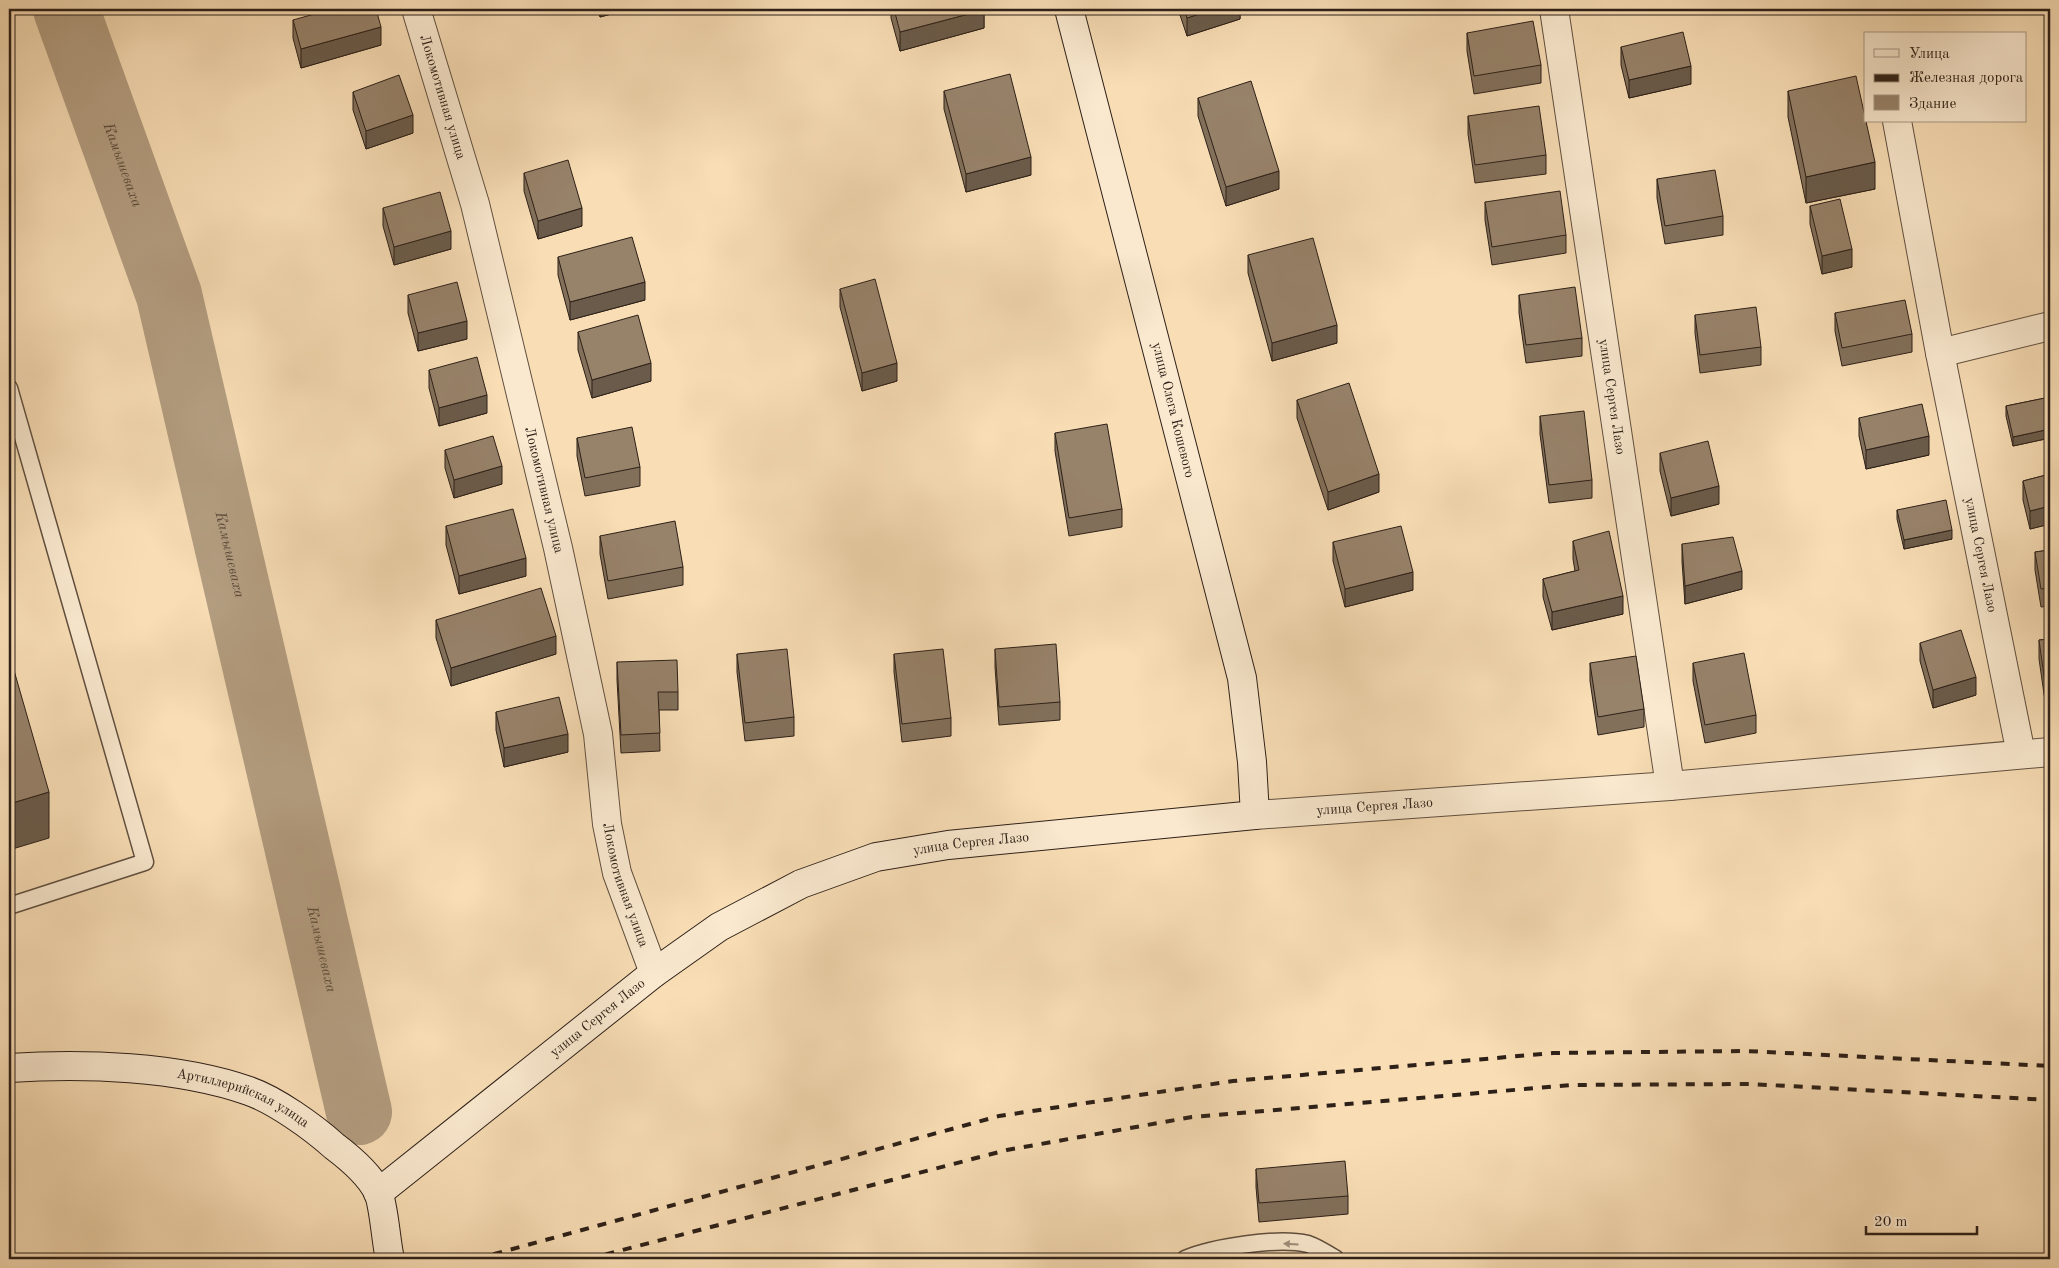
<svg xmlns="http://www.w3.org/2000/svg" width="2059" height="1268" font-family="'Old Standard TT',serif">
  <rect width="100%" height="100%" fill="#f8ddb5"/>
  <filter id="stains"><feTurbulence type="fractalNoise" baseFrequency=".004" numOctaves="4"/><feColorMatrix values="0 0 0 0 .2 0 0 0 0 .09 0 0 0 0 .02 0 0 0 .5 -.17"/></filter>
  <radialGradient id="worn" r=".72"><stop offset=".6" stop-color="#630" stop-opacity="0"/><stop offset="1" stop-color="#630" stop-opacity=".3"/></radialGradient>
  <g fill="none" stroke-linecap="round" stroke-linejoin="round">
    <path stroke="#b39d80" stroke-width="66" id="s1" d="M66 9 169 295 359 1112"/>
    <g stroke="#604f3f" stroke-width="19">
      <path id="lane" d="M9 388 145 862 9 906
        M1185 1259C1213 1247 1278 1237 1308 1244 1317 1247 1328 1254 1336 1259"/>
    </g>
    <g stroke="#604f3f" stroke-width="30">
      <g id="street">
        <path id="s2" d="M416 9 475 204 558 548 598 734 607 824 617 873 654 973"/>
        <path id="s3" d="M1554 9 1670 786"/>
        <path id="s4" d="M1897 121 1940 353 2021 754"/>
        <path d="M1940 353 2050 326"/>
        <path id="s5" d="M1255 815 1670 786 2050 752"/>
      </g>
    </g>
    <g stroke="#2d2018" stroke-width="30">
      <g id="secondary">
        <path id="s6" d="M9 1068C83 1063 178 1066 249 1091 275 1100 313 1127 334 1146 350 1158 369 1174 378 1192 384 1205 386 1243 390 1259"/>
        <path id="s7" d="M378 1193 654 973 719 927 801 884 876 857 948 845 1255 815 1252 762 1242 678 1069 9"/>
      </g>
    </g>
    <use href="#lane" stroke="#fae9cf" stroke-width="16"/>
    <use href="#street" stroke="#fae9cf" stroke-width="28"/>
    <use href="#secondary" stroke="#fae9cf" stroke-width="28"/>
    <path stroke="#2d2018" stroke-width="4" stroke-dasharray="9 9" stroke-linecap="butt" d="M476 1259 999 1116 1233 1081 1553 1053 1746 1051 2050 1066
      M588 1259 1007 1150 1192 1117 1573 1085 1750 1084 2050 1100"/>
  </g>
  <path fill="#82705b" stroke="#2d2018" d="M598 9H630L600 17Z
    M891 9H984V28L900 51 891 18Z
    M1178 9H1240V19L1187 36Z
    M293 20 381 45 301 68 293 38Z
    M1467 33 1541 65V83L1474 94 1467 51Z
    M1621 47 1691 84 1629 98 1621 65Z
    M944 91 1031 175 966 192 944 109Z
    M1788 91 1875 189 1806 203 1788 117Z
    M353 92 413 133 366 149 353 110Z
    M1198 98 1279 189 1226 206 1198 116Z
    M1468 116 1546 155V174L1475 183 1468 134Z
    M524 173 582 226 538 239 524 191Z
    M1657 179 1723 216V235L1665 244 1657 198Z
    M1485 202 1566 235V253L1492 265 1485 220Z
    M1810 206 1852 267 1822 274 1810 224Z
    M383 208 451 249 394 265 383 226Z
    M1248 255 1337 343 1272 361 1248 273Z
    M558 257 645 300 570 320 558 275Z
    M840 289 897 381 862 391 840 307Z
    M408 295 467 339 418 351 408 313Z
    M1519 295 1582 338V356L1526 363 1519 313Z
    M1835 313 1912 334V352L1842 366 1835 331Z
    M1695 315 1761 347V365L1700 373 1695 333Z
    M578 332 651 381 592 398 578 350Z
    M429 370 487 413 439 426 429 388Z
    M2050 397V438L2013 446 2006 416V406Z
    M1297 400 1379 492 1328 510 1297 418Z
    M1540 416 1592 480V498L1549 503 1540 434Z
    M1859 418 1929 455 1866 469 1859 436Z
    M1055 433 1122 509V527L1069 536 1055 451Z
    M577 438 640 467V486L585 496 577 456Z
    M445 450 502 484 454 498 445 468Z
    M1660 453 1719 504 1671 516 1660 471Z
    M2050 474V524L2030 529 2023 500V481Z
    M1897 510 1952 539 1904 549 1897 519Z
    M446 526 526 576 459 594 446 545Z
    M600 536 683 567V585L608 599 600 554Z
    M1573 541 1623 614 1552 630 1543 597V579L1575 571 1573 559Z
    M1333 542 1413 590 1345 607 1333 561Z
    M1682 544 1742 589 1685 604 1682 562Z
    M2050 550V606L2041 607 2035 570V552Z
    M436 620 556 654 451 686 436 638Z
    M2050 639V708H2046L2039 659V640Z
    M1920 643 1976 695 1933 708 1920 661Z
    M995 649 1060 702V720L999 725 995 667Z
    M737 654 794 717V736L745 741 737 672Z
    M894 654 951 718V736L902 742 894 672Z
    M617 662 678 692V710H659L660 751 621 753 617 680Z
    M1590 663 1644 709V727L1598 735 1590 681Z
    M1693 663 1756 715V733L1705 743 1693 681Z
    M496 712 568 752 504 767 496 730Z
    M1256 1169 1348 1196V1214L1259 1222 1256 1187Z"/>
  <path fill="#6a5b4a" stroke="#2d2018" d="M600 9H630L600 17Z
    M1215 9H1240V19L1187 36V18Z
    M984 10V28L900 51V32Z
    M381 27V45L301 68V49Z
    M1691 66V84L1629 98V80Z
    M413 115V133L366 149V131Z
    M1031 157V175L966 192V174Z
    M1875 162V189L1806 203V177Z
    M1279 171V189L1226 206V187Z
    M582 208V226L538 239V221Z
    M451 231V249L394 265V247Z
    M1852 249V267L1822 274V256Z
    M645 282V300L570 320V302Z
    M467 321V339L418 351V333Z
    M1337 325V343L1272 361V343Z
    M651 363V381L592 398V380Z
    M897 363V381L862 391V373Z
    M487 395V413L439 426V408Z
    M2050 429V438L2013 446V437Z
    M1929 436V455L1866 469V450Z
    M502 466V484L454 498V480Z
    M1379 474V492L1328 510V492Z
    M1719 486V504L1671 516V498Z
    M2050 506V524L2030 529V511Z
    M1952 530V539L1904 549V540Z
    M526 558V576L459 594V576Z
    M1742 571V589L1685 604V586Z
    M1413 572V590L1345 607V589Z
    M1623 596V614L1552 630V612Z
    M556 636V654L451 686V668Z
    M1976 677V695L1933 708V690Z
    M568 734V752L504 767V748Z
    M49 792V838L9 850V804Z"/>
  <path fill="#97826a" stroke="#2d2018" d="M332 9H376L381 27 301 49 293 20Z
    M894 9H984V10L900 32Z
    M1184 9H1215L1187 18Z
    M1533 21 1541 65 1474 76 1467 33Z
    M1683 32 1691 66 1629 80 1621 47Z
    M1010 74 1031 157 966 174 944 91Z
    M399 75 413 115 366 131 353 92Z
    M1856 76 1875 162 1806 177 1788 91Z
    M1251 81 1279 171 1226 187 1198 98Z
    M1539 106 1546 155 1475 165 1468 116Z
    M568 160 582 208 538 221 524 173Z
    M1715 170 1723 216 1665 226 1657 179Z
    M1560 191 1566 235 1492 247 1485 202Z
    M440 192 451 231 394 247 383 208Z
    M1840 199 1852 249 1822 256 1810 206Z
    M632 237 645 282 570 302 558 257Z
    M1313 238 1337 325 1272 343 1248 255Z
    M875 279 897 363 862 373 840 289Z
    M457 282 467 321 418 333 408 295Z
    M1575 287 1582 338 1526 345 1519 295Z
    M1905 300 1912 334 1842 348 1835 313Z
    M1756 307 1761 347 1700 355 1695 315Z
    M638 315 651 363 592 380 578 332Z
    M477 357 487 395 439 408 429 370Z
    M1349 383 1379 474 1328 492 1297 400Z
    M2050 397V429L2013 437 2006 406Z
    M1922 404 1929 436 1866 450 1859 418Z
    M1584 411 1592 480 1549 485 1540 416Z
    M1107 424 1122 509 1069 518 1055 433Z
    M632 427 640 467 585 478 577 438Z
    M493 436 502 466 454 480 445 450Z
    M1708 441 1719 486 1671 498 1660 453Z
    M2050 474V506L2030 511 2023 481Z
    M1946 500 1952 530 1904 540 1897 510Z
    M513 509 526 558 459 576 446 526Z
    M675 521 683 567 608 581 600 536Z
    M1401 526 1413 572 1345 589 1333 542Z
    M1609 531 1623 596 1552 612 1543 579 1579 570 1573 541Z
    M1733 537 1742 571 1685 586 1682 544Z
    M2050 550V587L2041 589 2035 552Z
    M541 588 556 636 451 668 436 620Z
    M1961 630 1976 677 1933 690 1920 643Z
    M2050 639V690H2046L2039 640Z
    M1056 644 1060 702 999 707 995 649Z
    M787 649 794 717 745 723 737 654Z
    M943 649 951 718 902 724 894 654Z
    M9 653 49 792 9 804Z
    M1744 653 1756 715 1705 725 1693 663Z
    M1636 656 1644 709 1598 717 1590 663Z
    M677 660 678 692H658L660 733 621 735 617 662Z
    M559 697 568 734 504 748 496 712Z
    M1345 1161 1348 1196 1259 1203 1256 1169Z"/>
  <defs><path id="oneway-solid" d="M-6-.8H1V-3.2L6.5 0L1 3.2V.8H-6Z" transform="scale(1.25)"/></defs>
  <use fill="#9e8f7d" href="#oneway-solid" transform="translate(1291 1244) rotate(-177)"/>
  <g text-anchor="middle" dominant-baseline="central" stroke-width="4.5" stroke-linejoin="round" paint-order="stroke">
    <g font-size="14" fill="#2d2018" stroke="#fae9cf">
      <text stroke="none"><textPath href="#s2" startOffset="92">Локомотивная улица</textPath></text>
      <text stroke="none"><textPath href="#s3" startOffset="392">улица Сергея Лазо</textPath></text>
      <text transform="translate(1173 410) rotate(76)">улица Олега Кошевого</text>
      <text stroke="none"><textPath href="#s2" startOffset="498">Локомотивная улица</textPath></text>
      <text stroke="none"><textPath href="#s4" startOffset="442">улица Сергея Лазо</textPath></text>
      <text stroke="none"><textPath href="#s5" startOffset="120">улица Сергея Лазо</textPath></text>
      <text stroke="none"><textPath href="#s7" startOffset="701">улица Сергея Лазо</textPath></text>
      <text stroke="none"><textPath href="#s2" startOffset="902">Локомотивная улица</textPath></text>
      <text stroke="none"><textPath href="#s7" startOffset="281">улица Сергея Лазо</textPath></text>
      <text stroke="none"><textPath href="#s6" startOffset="239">Артиллерийская улица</textPath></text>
    </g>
    <g font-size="15" font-style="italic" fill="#5c4c3c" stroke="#fae9cf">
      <text stroke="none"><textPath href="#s1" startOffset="166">Камышеваха</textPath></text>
      <text stroke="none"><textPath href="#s1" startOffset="571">Камышеваха</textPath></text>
      <text stroke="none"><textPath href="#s1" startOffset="976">Камышеваха</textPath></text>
    </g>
  </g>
  <rect width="2059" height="1268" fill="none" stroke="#f8ddb5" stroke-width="30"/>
  <rect x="10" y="10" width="2039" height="1248" fill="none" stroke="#2d2018" stroke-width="2.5"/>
  <rect x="15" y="15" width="2029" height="1238" fill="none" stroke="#2d2018"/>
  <rect x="1864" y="32" width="162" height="90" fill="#fae9cf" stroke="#a89986"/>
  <rect x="1874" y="49" width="25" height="8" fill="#fae9cf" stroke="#a89986"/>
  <text x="1909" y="58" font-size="15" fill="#2d2018">Улица</text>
  <rect x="1874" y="74" width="25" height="8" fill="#2d2018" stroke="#a89986"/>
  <text x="1909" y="82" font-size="15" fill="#2d2018">Железная дорога</text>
  <rect x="1874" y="95" width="25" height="15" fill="#97826a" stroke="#a89986"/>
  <text x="1909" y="108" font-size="15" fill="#2d2018">Здание</text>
  <path d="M1866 1226v8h111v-8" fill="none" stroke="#2d2018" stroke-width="2.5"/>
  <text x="1874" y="1226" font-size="15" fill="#2d2018" stroke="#fae9cf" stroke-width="4" paint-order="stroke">20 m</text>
  <rect width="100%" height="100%" filter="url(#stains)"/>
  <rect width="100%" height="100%" fill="url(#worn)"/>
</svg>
